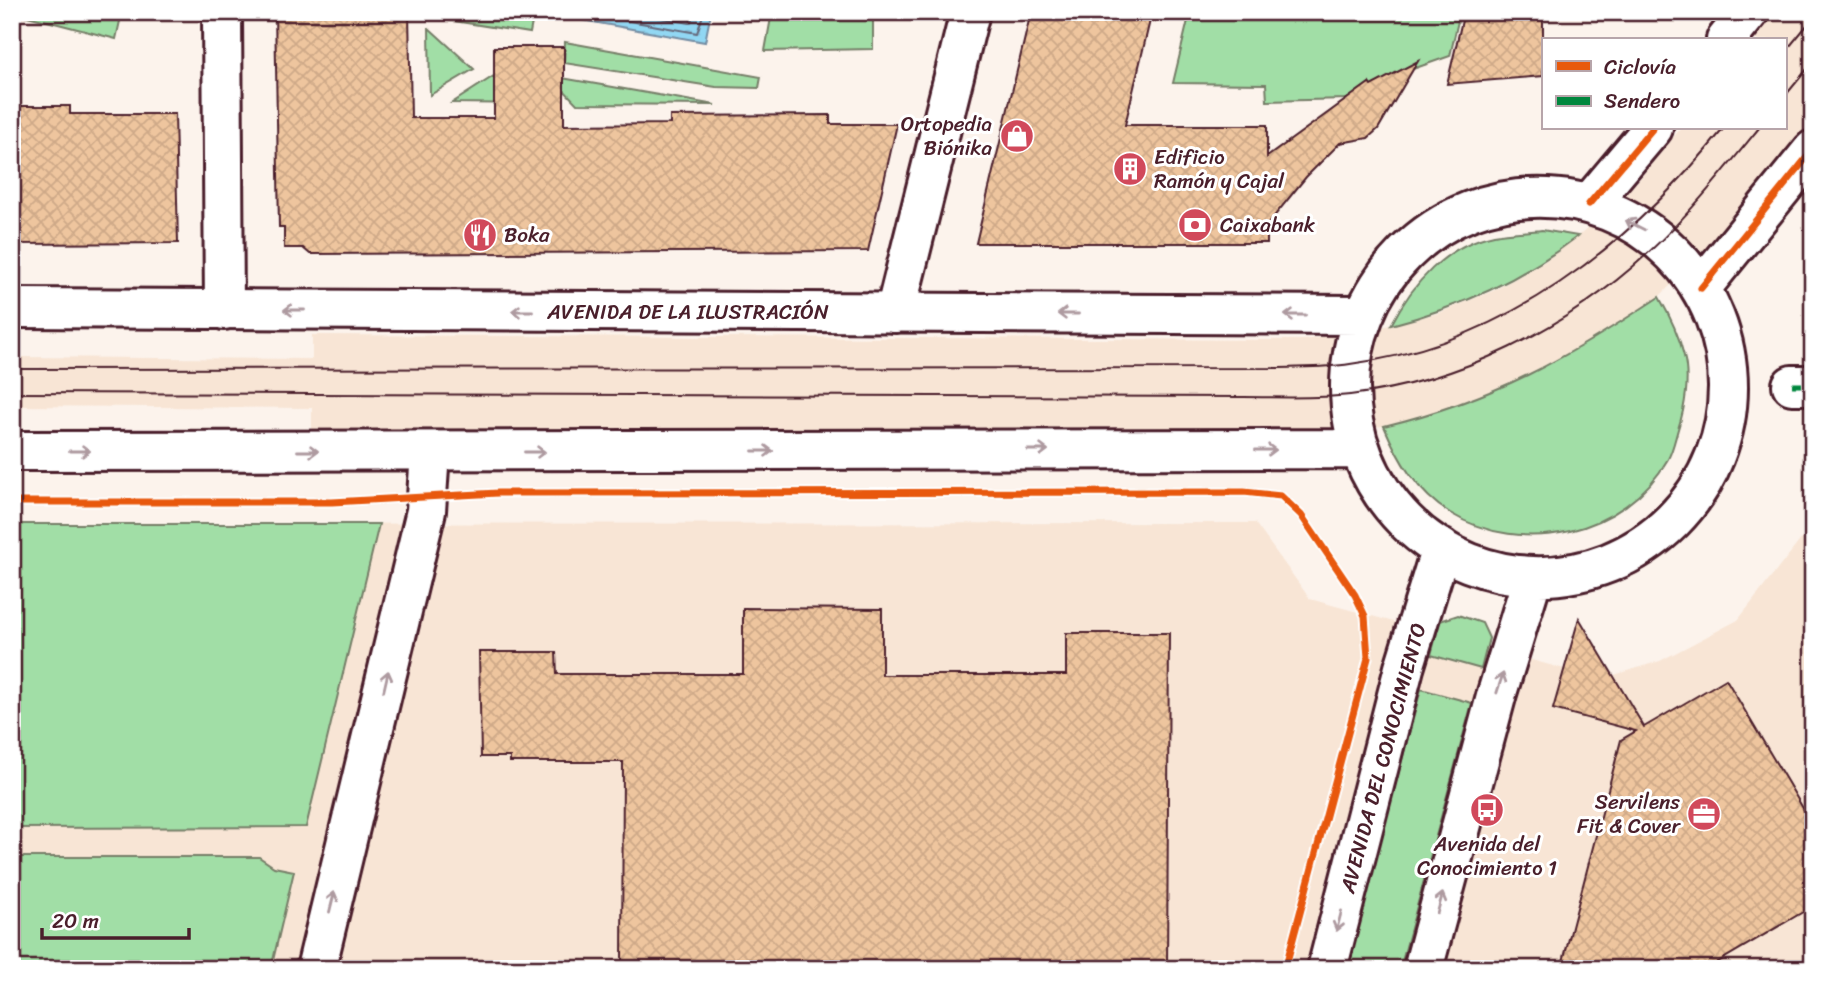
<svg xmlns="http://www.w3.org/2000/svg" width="1825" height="981" font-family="Sriracha,sans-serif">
  <defs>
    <pattern id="water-ripples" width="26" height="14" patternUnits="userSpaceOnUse" patternTransform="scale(1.75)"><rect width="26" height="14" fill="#91d7f3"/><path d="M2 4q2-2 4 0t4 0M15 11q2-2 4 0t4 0" fill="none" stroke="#7fb8d0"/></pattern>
    <pattern id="building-cross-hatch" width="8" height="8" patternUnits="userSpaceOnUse" patternTransform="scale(1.75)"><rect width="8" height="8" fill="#eec59e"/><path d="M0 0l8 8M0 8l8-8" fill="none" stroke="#cea988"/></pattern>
  </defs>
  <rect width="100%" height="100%" fill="#fcf3ec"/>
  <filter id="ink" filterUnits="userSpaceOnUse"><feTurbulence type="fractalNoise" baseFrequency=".0143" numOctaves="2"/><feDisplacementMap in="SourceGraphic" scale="14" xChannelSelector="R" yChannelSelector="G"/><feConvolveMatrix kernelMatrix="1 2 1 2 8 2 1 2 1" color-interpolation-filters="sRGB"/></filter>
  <g filter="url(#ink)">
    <path fill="#f8e5d5" d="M1777 12H1813V118L1712 243 1659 297 1557 363 1499 390 1441 412 1384 426 1304 434 312 430V408L12 406V357L312 359V335L1304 340 1391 325 1439 313 1495 290 1544 262 1578 236 1637 182 1681 128H1785V40H1754Z
      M1813 514V969H12V524L1255 523 1310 599 1601 679 1660 661 1738 620 1809 529Z"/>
    <path fill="#a1dea6" stroke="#767e68" stroke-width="2" d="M12 12H122L116 39Z
      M428 12H534L530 33 428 17Z
      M772 12H873V49L765 51Z
      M1190 12H1460L1450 56 1410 70 1347 99 1267 101 1266 84 1173 83Z
      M429 28 474 69 430 95Z
      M565 42 761 77 759 88 716 87 564 63Z
      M497 74 556 104 452 103Z
      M562 78 715 105 577 104 558 84Z
      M1542 230 1578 236C1521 280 1461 307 1391 325 1412 284 1446 245 1494 235 1509 232 1526 232 1542 230Z
      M1659 297C1670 316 1679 335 1684 356 1690 378 1685 408 1678 429 1675 439 1673 450 1668 459 1625 535 1522 557 1450 513 1417 493 1398 459 1384 426 1495 399 1564 360 1659 297Z
      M12 524H379L306 827 12 828Z
      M1458 615 1482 623 1489 638 1481 669 1431 655 1440 621Z
      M1421 689 1472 703 1400 969H1346Z
      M12 857H259L274 867 294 871 271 969H12Z"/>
    <path fill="url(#water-ripples)" stroke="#758da3" stroke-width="2" d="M560 12H711L705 42 559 16Z"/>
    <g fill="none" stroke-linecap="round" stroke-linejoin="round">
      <path stroke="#66697b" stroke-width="2" d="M579 12 697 33 704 12
        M628 12 690 23 695 12"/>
    </g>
    <path fill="url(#building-cross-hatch)" stroke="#4a1f2b" stroke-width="2" d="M275 12H409L411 118H494V47H564V125L670 124V116L830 115V124H897L868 251 310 254 303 248H284V227H279Z
      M1031 12H1152L1125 125H1267V157L1369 83 1371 86 1418 61 1378 129 1368 138 1340 143 1306 177 1267 225V243H976Z
      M1464 12H1543V76L1447 84Z
      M17 106H70V114H175L178 243 12 244V114H17Z
      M743 608 882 609V675H1066V633H1169L1167 969H622L623 762H510V757H481L479 652H556L557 674H743Z
      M1579 618 1644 727 1726 679 1813 825V906L1706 969H1561L1621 740 1636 731 1553 709Z"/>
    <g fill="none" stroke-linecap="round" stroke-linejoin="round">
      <g stroke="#4a1f2b" stroke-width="44">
        <path id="minor" d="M222 12 224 310
          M895 313 970 12
          M1792 385H1813
          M316 969 426 511 430 453"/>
      </g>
      <g stroke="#4a1f2b" stroke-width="44">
        <path id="major" d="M1726 40 1749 12
          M1350 387a189 189 0 1 1 378 0a189 189 0 1 1-378 0Z
          M1589 204 1653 128
          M1701 288 1813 150
          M12 308 1363 315
          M12 451 1360 449
          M1327 969 1404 668 1441 548
          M1423 969 1497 693 1533 576"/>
      </g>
      <use href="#minor" stroke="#fff" stroke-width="38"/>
      <use href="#major" stroke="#fff" stroke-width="38"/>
      <path stroke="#4a1f2b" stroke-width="2" d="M1785 52 1813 18
        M1785 96 1813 62
        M12 369 1276 368C1300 367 1326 368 1350 364 1504 345 1630 245 1724 128
        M12 393 1244 397C1279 397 1315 399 1350 395 1459 382 1566 329 1647 254 1688 216 1724 171 1759 128"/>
      <path stroke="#00873e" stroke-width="5" stroke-dasharray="10 5" stroke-linecap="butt" d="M1792 385H1813"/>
      <g stroke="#fff" stroke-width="11">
        <path id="cycleway" d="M1589 204 1653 128
          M1701 288 1813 150
          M12 502H332L498 493 1244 492 1281 496 1301 515 1355 595 1365 616 1368 658 1285 969"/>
      </g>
      <use href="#cycleway" stroke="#e8590c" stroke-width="7"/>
    </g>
    <defs><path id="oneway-shaft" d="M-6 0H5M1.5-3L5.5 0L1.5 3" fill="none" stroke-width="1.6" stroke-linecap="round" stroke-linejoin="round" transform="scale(1.75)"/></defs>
    <g stroke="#ae9aa0">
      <use href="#oneway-shaft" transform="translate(1635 225) rotate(-153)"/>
      <use href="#oneway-shaft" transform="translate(294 310) rotate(-180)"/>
      <use href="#oneway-shaft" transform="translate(522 311) rotate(-180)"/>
      <use href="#oneway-shaft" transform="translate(1068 314) rotate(-180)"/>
      <use href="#oneway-shaft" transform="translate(1295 315) rotate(180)"/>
      <use href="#oneway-shaft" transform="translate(1038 450)"/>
      <use href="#oneway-shaft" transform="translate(1266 450)"/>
      <use href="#oneway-shaft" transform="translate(80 451)"/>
      <use href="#oneway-shaft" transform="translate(308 451)"/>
      <use href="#oneway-shaft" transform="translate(763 451)"/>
      <use href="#oneway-shaft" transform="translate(535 452)"/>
      <use href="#oneway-shaft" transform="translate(386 681) rotate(-77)"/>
      <use href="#oneway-shaft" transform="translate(1500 683) rotate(-72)"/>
      <use href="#oneway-shaft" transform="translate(332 902) rotate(-76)"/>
      <use href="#oneway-shaft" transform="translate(1440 903) rotate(-75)"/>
      <use href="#oneway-shaft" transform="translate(1339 921) rotate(104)"/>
    </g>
  </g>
  <defs>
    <g id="shop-disc" transform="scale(1.75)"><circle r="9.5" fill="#d1495b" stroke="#fff"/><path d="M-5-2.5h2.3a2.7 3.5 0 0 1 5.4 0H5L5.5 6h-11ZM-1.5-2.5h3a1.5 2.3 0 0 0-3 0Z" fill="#fff"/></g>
    <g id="building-disc" transform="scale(1.75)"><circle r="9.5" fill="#d1495b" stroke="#fff"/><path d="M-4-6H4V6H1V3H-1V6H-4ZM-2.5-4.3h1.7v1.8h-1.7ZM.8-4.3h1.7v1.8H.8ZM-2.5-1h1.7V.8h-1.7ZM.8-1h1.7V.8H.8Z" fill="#fff"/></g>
    <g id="bank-disc" transform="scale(1.75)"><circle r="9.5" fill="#d1495b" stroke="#fff"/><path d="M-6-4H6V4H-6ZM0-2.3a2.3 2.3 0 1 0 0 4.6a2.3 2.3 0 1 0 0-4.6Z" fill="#fff"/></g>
    <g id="restaurant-disc" transform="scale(1.75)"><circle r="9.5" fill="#d1495b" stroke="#fff"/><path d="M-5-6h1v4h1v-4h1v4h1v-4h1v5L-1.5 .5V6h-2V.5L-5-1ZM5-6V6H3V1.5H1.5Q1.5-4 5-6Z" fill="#fff"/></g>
    <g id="bus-disc" transform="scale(1.75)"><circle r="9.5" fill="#d1495b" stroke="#fff"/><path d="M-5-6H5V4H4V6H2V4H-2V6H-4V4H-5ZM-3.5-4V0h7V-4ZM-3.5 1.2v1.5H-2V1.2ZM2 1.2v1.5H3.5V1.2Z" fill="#fff"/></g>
    <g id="office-disc" transform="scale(1.75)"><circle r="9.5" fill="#d1495b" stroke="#fff"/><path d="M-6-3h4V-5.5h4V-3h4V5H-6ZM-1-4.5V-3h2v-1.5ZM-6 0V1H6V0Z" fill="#fff"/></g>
  </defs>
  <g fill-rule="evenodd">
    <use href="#shop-disc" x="1017" y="136"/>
    <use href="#building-disc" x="1130" y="169"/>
    <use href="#bank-disc" x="1195" y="225"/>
    <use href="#restaurant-disc" x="480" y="235"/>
    <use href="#bus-disc" x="1487" y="810"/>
    <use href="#office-disc" x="1704" y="814"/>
  </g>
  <g text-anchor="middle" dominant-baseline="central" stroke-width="6" stroke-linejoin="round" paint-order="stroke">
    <g font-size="21" fill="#4a1f2b" stroke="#fff" text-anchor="start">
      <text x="992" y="124" text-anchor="end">Ortopedia<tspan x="992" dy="24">Biónika</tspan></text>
      <text x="1154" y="157">Edificio<tspan x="1154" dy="24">Ramón y Cajal</tspan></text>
      <text x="1220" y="225">Caixabank</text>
      <text x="504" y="235">Boka</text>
      <text x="1680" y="802" text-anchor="end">Servilens<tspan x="1680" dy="24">Fit &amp; Cover</tspan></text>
      <text x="1487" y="844" text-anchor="middle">Avenida del<tspan x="1487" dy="24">Conocimiento 1</tspan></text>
    </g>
    <g font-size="21" fill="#4a1f2b" stroke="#fff">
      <text x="688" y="312">AVENIDA DE LA ILUSTRACIÓN</text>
      <text transform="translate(1383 758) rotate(-75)">AVENIDA DEL CONOCIMIENTO</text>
    </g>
  </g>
  <rect width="1825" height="981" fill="none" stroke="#fff" stroke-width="42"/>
  <rect x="21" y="21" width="1783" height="939" fill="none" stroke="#4a1f2b" stroke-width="2.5" filter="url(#ink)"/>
  <rect x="1542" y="38" width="245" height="91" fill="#ffffff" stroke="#b7a5aa" stroke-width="2"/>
  <rect x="1556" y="61" width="35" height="10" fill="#e8590c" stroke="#b7a5aa" stroke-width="2"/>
  <text x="1604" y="74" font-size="21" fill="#4a1f2b">Ciclovía</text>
  <rect x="1556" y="96" width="35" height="10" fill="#00873e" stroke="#b7a5aa" stroke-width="2"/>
  <text x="1604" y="108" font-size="21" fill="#4a1f2b">Sendero</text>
  <path d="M42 928v10h147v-10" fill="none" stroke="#4a1f2b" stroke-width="3.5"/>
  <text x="52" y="928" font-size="21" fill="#4a1f2b" stroke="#ffffff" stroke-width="5" paint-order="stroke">20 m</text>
</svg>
